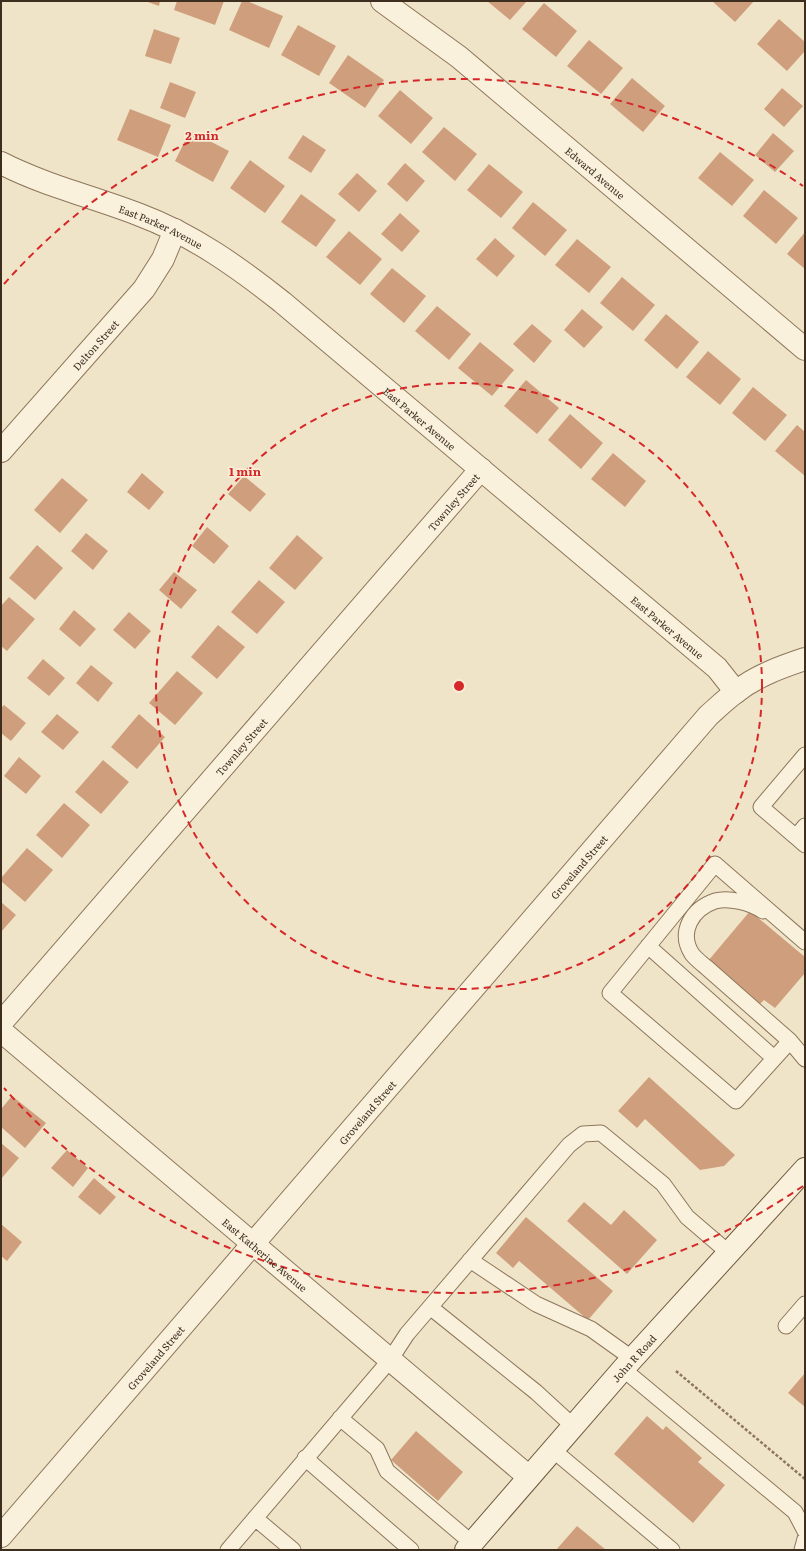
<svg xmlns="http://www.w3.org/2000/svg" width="806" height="1551" font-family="Literata,serif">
  <rect width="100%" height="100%" fill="#f0e4c8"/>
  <path fill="#cf9f7d" d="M145 1H160L159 6Z
    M177 1H224L215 25 174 10Z
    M242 1H247L283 16 269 48 229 30Z
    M487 1H527L510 20Z
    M712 1H754L735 22Z
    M544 3 577 31 556 57 522 29Z
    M779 19 805 42V51L787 71 757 44Z
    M298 25 336 46 319 76 281 55Z
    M154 29 180 38 171 64 145 56Z
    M589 40 623 68 601 94 567 66Z
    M348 55 384 80 365 108 329 83Z
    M632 78 665 106 643 132 610 104Z
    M170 82 196 92 185 118 160 108Z
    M782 88 803 106 784 127 764 109Z
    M400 90 433 118 411 144 378 116Z
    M130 109 171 125 158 157 117 140Z
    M444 127 477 154 455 181 422 152Z
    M190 131 229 151 213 182 175 161Z
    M773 133 794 151 775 172 755 155Z
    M303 135 326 150 311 173 288 158Z
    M720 152 754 180 732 206 698 178Z
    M250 160 285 186 265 213 230 188Z
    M405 163 425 181 407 202 387 184Z
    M489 164 523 192 501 218 467 190Z
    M357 173 377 191 359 212 338 194Z
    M764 190 798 218 776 244 743 216Z
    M301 194 336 220 316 247 281 222Z
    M533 202 567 230 545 256 512 228Z
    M400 213 420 231 402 252 381 234Z
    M349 231 382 259 360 285 326 257Z
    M805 232V269L787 254Z
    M495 238 515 256 497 277 476 259Z
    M577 239 611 267 589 293 555 265Z
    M392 268 426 296 404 323 370 294Z
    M622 277 655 305 633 331 600 303Z
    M437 306 471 334 449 360 415 331Z
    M582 309 603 327 584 348 564 330Z
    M666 314 699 342 677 369 644 340Z
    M532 324 552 341 534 363 513 344Z
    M480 342 514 370 492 396 458 368Z
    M708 351 741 379 720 405 686 377Z
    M526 380 559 408 537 434 504 406Z
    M753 387 787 415 765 441 732 413Z
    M570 414 603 443 581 469 548 440Z
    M797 425 805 432V476L775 451Z
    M613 453 646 481 625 507 591 479Z
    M142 473 164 492 149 510 127 492Z
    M244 476 266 494 250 512 228 494Z
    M62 478 88 500 60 533 34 510Z
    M207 527 229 546 214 564 192 546Z
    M86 533 108 551 93 570 71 551Z
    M297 535 323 558 295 590 269 568Z
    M37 545 63 568 35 600 9 578Z
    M174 572 197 590 181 609 159 590Z
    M259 580 285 602 257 634 231 612Z
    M9 597 35 619 7 651 1 646V606Z
    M74 610 96 629 80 647 59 629Z
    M129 612 151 631 135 649 113 630Z
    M218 625 245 647 217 679 191 657Z
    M43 659 65 678 49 696 27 678Z
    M91 665 113 683 98 702 76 683Z
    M177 671 203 693 175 725 149 703Z
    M4 705 26 723 11 741 1 733V708Z
    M57 714 79 732 63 750 41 732Z
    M139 714 165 737 137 769 111 747Z
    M19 757 41 776 26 794 4 776Z
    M103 760 129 782 101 814 75 792Z
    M64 803 90 825 62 858 36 835Z
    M27 848 53 870 25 902 1 881V878Z
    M1 902 16 915 1 932Z
    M750 911 805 957V973L775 1008 764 1000 760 1004 708 961Z
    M649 1077 735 1155 724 1166 700 1170 645 1119 637 1128 618 1111Z
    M12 1096 46 1123 25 1148 1 1127V1109Z
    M1 1143 19 1158 1 1179Z
    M67 1150 88 1168 73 1187 51 1168Z
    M94 1178 116 1197 100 1215 78 1197Z
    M584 1202 611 1225 624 1210 657 1240 627 1274 567 1221Z
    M526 1217 613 1291 588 1320 519 1261 513 1268 496 1253Z
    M1 1224 22 1242 7 1261 1 1256Z
    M805 1373V1407L788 1393Z
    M647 1416 663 1430 666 1426 702 1458 698 1462 725 1485 693 1523 614 1454Z
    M416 1431 463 1472 438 1501 391 1460Z
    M577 1526 606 1550H556Z"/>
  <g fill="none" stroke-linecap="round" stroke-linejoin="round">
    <g stroke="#8d765c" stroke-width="17">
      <path id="lane" d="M805 826 796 837 805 845
        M796 837 761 807 805 755
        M763 911C751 903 729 897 715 901 692 909 678 932 692 954 696 959 701 963 706 967L790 1041
        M805 942 715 864 610 993 736 1101 790 1041 805 1059
        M648 946 774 1058
        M470 1260 536 1304 591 1329 633 1359
        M430 1307 536 1392 573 1426
        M786 1326 805 1304
        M623 1369 795 1512 805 1531
        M340 1418 377 1449 387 1471 472 1543
        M553 1450 672 1550
        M305 1458 411 1550
        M255 1518 293 1550
        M228 1550 390 1360 407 1334 569 1145 583 1134 601 1133 663 1184 687 1217 729 1253
        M802 1550 805 1539"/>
    </g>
    <g stroke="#8d765c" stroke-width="24">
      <g id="street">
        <path id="s1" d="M382 1 459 57 805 349"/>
        <path id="s2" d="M1 163C46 186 94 197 140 215 193 235 238 267 282 302L717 668 736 692"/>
        <path id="s3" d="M1 451 144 289 163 259 175 230"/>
        <path id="s4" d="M1 1023 481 469"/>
        <path id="s5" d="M1 1031 529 1477"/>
        <path id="s6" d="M1 1536 708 716C717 708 726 699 736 692 756 676 781 667 805 659"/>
      </g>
    </g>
    <g stroke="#6f573f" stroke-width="24">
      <g id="secondary">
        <path id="s7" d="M466 1550 623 1369 805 1169"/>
      </g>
    </g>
    <path stroke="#8d765c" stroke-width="2.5" stroke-dasharray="3 2" stroke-linecap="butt" d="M676 1371 805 1479"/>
    <use href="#lane" stroke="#faf1dc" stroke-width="15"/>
    <use href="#street" stroke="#faf1dc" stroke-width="22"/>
    <use href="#secondary" stroke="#faf1dc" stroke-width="22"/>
  </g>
  <g fill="none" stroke="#d62828" stroke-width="2" stroke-dasharray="7 5">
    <circle cx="459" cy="686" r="303"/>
    <path d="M803 1186A607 607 0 0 1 4 1088M4 284A607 607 0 0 1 803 186"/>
  </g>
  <g text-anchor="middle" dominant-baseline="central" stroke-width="3.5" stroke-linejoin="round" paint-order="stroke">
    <g font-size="10" fill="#3d2e20" stroke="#f7eed8">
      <text stroke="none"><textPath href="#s1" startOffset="274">Edward Avenue</textPath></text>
      <text stroke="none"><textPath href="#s2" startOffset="172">East Parker Avenue</textPath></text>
      <text stroke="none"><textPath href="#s3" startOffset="142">Delton Street</textPath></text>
      <text stroke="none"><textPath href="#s2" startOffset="496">East Parker Avenue</textPath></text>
      <text stroke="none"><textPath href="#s4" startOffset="690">Townley Street</textPath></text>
      <text stroke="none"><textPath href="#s2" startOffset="820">East Parker Avenue</textPath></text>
      <text stroke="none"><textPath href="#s4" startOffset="366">Townley Street</textPath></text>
      <text stroke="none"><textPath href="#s6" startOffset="884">Groveland Street</textPath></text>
      <text stroke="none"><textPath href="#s6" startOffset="560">Groveland Street</textPath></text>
      <text stroke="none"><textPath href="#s5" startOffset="346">East Katherine Avenue</textPath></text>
      <text stroke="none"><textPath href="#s6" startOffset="236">Groveland Street</textPath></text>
      <text stroke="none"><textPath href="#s7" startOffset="255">John R Road</textPath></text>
    </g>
  </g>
  <circle cx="459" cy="686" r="6" fill="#d62828" stroke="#f7eed8" stroke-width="2"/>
  <g font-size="12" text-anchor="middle" font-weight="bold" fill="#d62828" stroke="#f7eed8" stroke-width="3.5" stroke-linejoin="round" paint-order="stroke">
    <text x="202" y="140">2 min</text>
    <text x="245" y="476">1 min</text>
  </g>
  <rect width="806" height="1551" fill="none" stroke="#3d2e20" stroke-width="4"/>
</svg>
